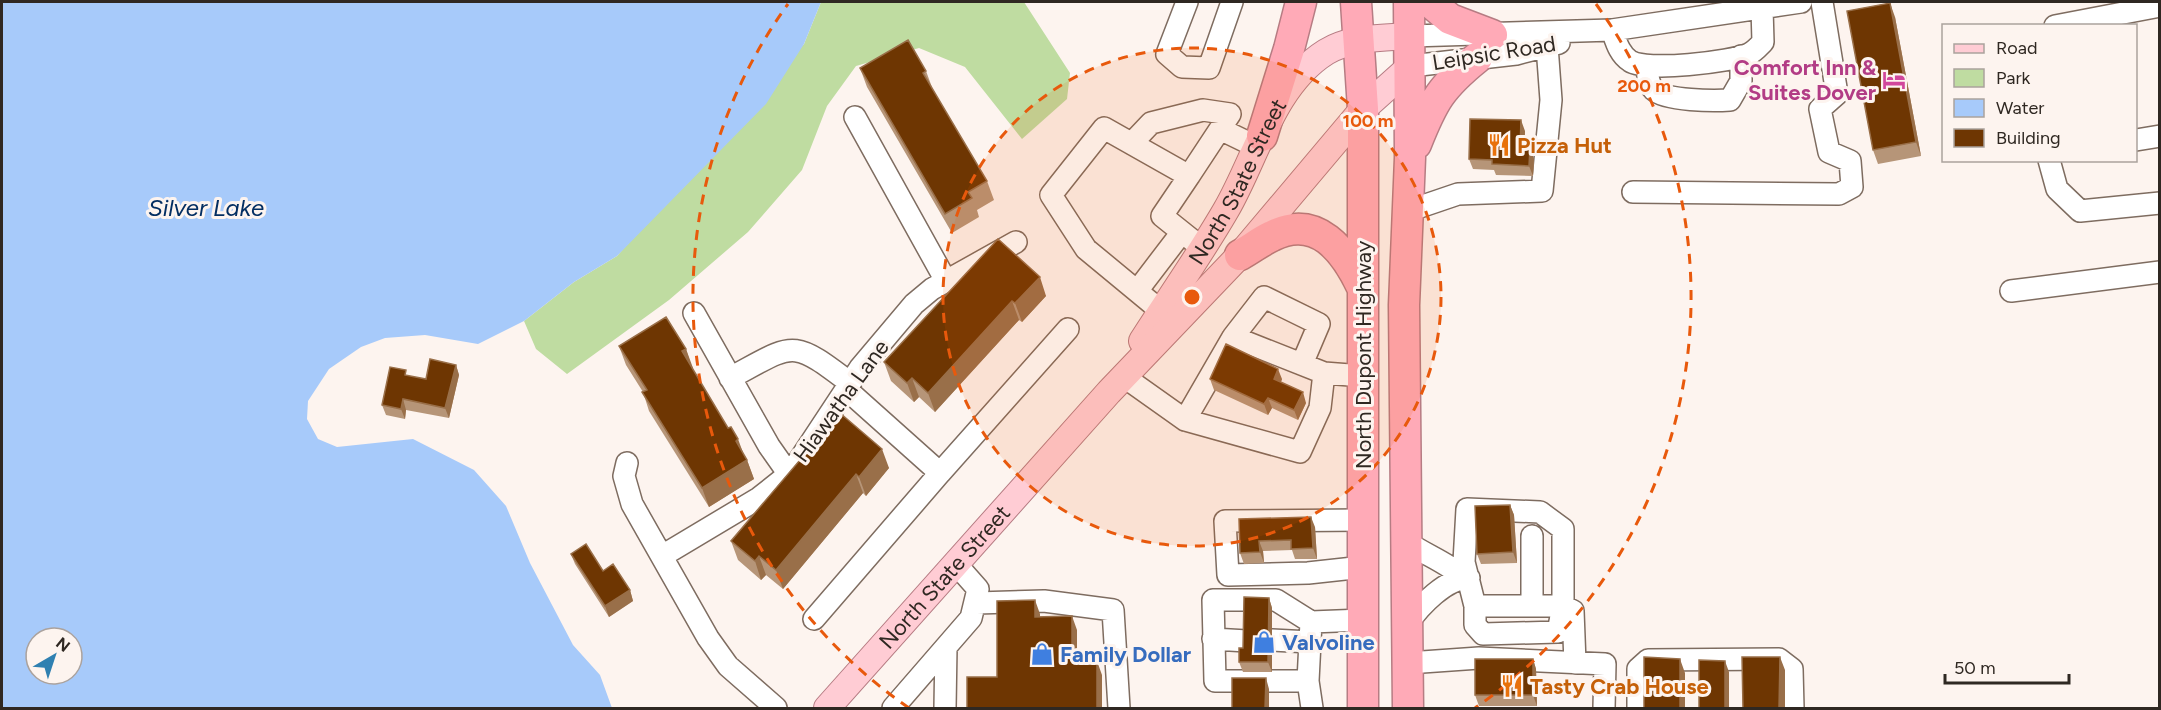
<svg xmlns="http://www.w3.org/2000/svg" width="2161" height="710" font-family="Figtree,sans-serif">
  <rect width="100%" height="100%" fill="#fdf4ef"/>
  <path fill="#bfdca1" d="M821 2H1024L1070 73 1067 99 1022 139 965 67 919 48 856 66 827 106 802 170 748 232 669 300 567 374 536 349 524 321 574 282 617 256 804 44Z"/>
  <path fill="#a7cafa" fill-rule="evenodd" d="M2 2H821L804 44 766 104 617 256 574 282 524 321 478 344 425 335 385 338 361 347 329 369 308 401 307 419 318 439 337 447 413 439 474 470 506 506 530 563 573 645 600 675 612 708H2ZM36 638H72V674H36Z"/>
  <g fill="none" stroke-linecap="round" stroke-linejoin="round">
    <g stroke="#7e6c60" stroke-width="24">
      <path id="minor" d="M1187 2 1167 54 1182 67 1209 68 1232 2
        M2055 26 2160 6
        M1612 30C1616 41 1619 54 1630 61 1646 72 1731 62 1749 54 1755 51 1759 46 1763 42L1762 8
        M1411 36 1612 30 1801 2
        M1411 66 1516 54 1559 43
        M1647 67C1648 75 1647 83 1654 90 1666 101 1714 101 1730 100L1741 81V56
        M855 117 946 281
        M2136 140 2160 136
        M1132 143 1151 123 1203 110 1230 114 1220 129
        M2049 160 2057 189 2080 211 2160 203
        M1189 176 1220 129 1257 147
        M1633 192 1839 194 1852 187 1850 161 1829 152 1820 109 1837 94 1822 2
        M1408 211 1458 194 1542 191 1551 100 1547 46
        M1137 291 1182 232
        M2011 291 2160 272
        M1161 311 1086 249 1051 195 1104 128 1189 176 1162 216 1202 248
        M694 313 769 446 788 473
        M1233 337 1264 297 1319 324 1302 364
        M1123 376 1185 420 1300 452 1320 408 1324 373
        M730 378C794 344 790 337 850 383
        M846 389 940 473 1068 329
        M1185 420 1233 337 1324 373 1363 376
        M627 463 624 476 632 504 708 638 728 666 776 708
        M1467 509 1540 512 1563 529V606H1475L1464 562Z
        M1363 520 1225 521 1228 575 1308 573 1363 567
        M1407 542C1423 554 1453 565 1462 578
        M662 556 759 498 783 479 798 462 860 368 914 304 932 289 1016 242
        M977 603 1044 601 1113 610 1119 708
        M1475 606V625L1483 634 1558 632 1563 606 1573 611 1575 663
        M1532 606V536
        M814 619 940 473
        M1311 622 1308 681 1312 708
        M1408 623C1420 606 1446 578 1469 578
        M1213 639 1247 641
        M1272 640 1310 642
        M1408 663 1479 658 1605 664 1604 708
        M1308 681H1215L1213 600H1276L1311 622 1363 620
        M893 708 971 618 978 589 955 563
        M945 708 946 647
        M1638 708V669L1648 660 1779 659 1792 669 1793 708"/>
    </g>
    <g stroke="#b67c83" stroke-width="28">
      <g id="major">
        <path id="s1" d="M1142 341C1170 297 1200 255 1226 210 1256 159 1272 86 1326 52 1351 37 1382 38 1411 36"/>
        <path id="s2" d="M827 708 1109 392 1240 255 1363 109 1411 66"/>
      </g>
    </g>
    <g stroke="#b67c83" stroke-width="33">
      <path id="highway" d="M1356 2 1363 109V708
        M1430 2 1450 19 1492 35
        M1262 136 1289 49 1301 2
        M1416 144C1433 101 1441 87 1477 58
        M1240 255C1251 249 1261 241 1272 236 1317 213 1345 251 1362 287
        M1408 708 1404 305 1410 158 1409 2"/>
    </g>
    <use href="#minor" stroke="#fff" stroke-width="21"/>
    <use href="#major" stroke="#ffccd4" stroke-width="26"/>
    <use href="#highway" stroke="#ffaab7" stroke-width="30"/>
  </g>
  <path fill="#b69578" d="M1895 17 1921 156 1878 164 1873 150Z
    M860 68 926 71 933 90 987 181 994 200 977 210 979 217 952 233 867 87Z
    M1525 131 1524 148 1534 159 1533 176 1496 175 1494 170 1473 169 1469 159Z
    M998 239 1046 296 1022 322 1019 320 935 412 919 397 914 402 891 381 884 362Z
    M619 346 686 349 692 368 747 460 754 479 709 507 649 411 643 392 626 365Z
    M456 365 459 375 449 418 406 410 405 419 386 415 382 405 408 376 426 379Z
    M1210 379H1282L1281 382 1306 403 1298 420 1272 408 1268 415 1214 390Z
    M840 413 889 468 866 496 863 493 783 589 766 575 761 580 738 560 731 541Z
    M1510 505 1514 515 1517 563 1481 564 1477 554Z
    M1239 519 1315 527 1317 559H1295L1292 550 1263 551 1264 563 1244 564 1240 553Z
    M571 554 603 571 630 590 633 601 609 617 575 564Z
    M1269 598 1272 608V672H1243L1239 662 1243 648Z
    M1533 659 1536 669 1537 706H1479L1475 695Z"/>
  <path fill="#996f49" d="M1890 3 1895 17 1921 156 1916 142Z
    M1521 120 1525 131 1524 158 1520 148Z
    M1530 148 1534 159 1533 176 1529 166Z
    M1040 277 1046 296 1022 322 1015 303Z
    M1012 301 1019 320 935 412 928 393Z
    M686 349 693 368 689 370 682 351Z
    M456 365 459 375 449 418 445 408Z
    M1278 369 1282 379 1278 389 1274 379Z
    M912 378 919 397 914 402 907 383Z
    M1303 392 1306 403 1298 420 1294 410Z
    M1268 398 1272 408 1268 415 1264 404Z
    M403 399 406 410 405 419 401 409Z
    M738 439 745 458 736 441Z
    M882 449 889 468 866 496 859 477Z
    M747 460 754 479 709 507 702 488Z
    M856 474 863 493 783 589 776 570Z
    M1510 505 1514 515 1517 563 1513 552Z
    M1311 517 1315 527 1317 559 1313 548Z
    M1259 541 1263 551 1264 563 1260 552Z
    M759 556 766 575 761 580 755 561Z
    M630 590 633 601 609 617 605 606Z
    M1269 598 1272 608V672L1268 662Z
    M1035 600 1040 614V631L1035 617Z
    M1072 616 1077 630V674L1072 661Z
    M1780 657 1785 670V708H1779Z
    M1533 659 1536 669 1537 706 1533 695Z
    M1680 659 1685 673V708H1680Z
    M1097 661 1102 675V708H1097Z
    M1725 661 1729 672V708H1725Z
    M1266 678 1269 689V708H1265Z"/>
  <path fill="#6e3602" stroke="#996f49" stroke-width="1.5" d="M1890 3 1916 142 1873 150 1847 11Z
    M908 40 926 71 923 73 987 181 968 192 972 198 945 214 860 68Z
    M1470 119 1521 120 1520 148H1530L1529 166 1492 164V160L1469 159Z
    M998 239 1040 277 1015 303 1012 301 928 393 912 378 907 383 884 362Z
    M666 317 686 349 682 351 728 428 731 427 738 439 736 441 747 460 702 488 642 392 647 390 619 346Z
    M1226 344 1278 369 1274 379 1303 392 1294 410 1268 398 1264 404 1210 379Z
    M430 359 456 365 445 408 403 399 401 409 382 405 390 367 406 370 405 375 426 379Z
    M840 413 882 449 859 477 856 474 776 570 759 556 755 561 731 541Z
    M1510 505 1513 552 1477 554 1475 506Z
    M1311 517 1313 548 1291 549V540L1259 541 1260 552 1240 553 1239 519Z
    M586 544 603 571 613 564 630 590 605 606 571 554Z
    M1244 597 1269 598 1268 662H1239V648H1243Z
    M1035 600V617L1072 616V661H1097V708H967V677H997V601Z
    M1644 657 1680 659V708H1644Z
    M1742 657H1780L1779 708H1743Z
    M1475 659H1533V695H1475Z
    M1699 660 1725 661V708H1699Z
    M1232 678H1266L1265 708H1232Z"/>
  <circle cx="1192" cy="297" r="249" fill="#e8590c" fill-opacity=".12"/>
  <g fill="none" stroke="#e8590c" stroke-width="3" stroke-dasharray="10 8">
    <circle cx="1192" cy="297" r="249"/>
    <path d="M909 708A499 499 0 0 1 788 4M1596 4A499 499 0 0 1 1475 708"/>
  </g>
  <defs>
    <g id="hotel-bare" transform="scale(1.8)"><path d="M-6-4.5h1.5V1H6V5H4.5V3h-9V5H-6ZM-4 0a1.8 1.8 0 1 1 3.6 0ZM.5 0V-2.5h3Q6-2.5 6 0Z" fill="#d1479c" stroke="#fdf4ef" stroke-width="2.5" paint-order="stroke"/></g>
    <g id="restaurant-bare" transform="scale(1.8)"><path d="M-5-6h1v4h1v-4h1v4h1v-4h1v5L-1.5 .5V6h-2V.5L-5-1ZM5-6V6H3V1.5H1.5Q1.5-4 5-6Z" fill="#e8710a" stroke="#fdf4ef" stroke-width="2.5" paint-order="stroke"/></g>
    <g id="shop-bare" transform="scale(1.8)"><path d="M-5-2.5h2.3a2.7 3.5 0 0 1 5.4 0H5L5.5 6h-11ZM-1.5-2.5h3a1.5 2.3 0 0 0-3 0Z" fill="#3f7fe0" stroke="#fdf4ef" stroke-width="2.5" paint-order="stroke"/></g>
  </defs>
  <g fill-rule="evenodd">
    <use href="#hotel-bare" x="1894" y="80"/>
    <use href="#restaurant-bare" x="1499" y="145"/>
    <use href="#shop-bare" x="1264" y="642"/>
    <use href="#shop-bare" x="1042" y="654"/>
    <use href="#restaurant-bare" x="1512" y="686"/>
  </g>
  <g text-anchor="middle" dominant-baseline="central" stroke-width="6" stroke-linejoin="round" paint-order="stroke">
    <g font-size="22" fill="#2f2822" stroke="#fdf4ef">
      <text transform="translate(1494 53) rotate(-9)">Leipsic Road</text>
      <text stroke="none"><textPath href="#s1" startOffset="186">North State Street</textPath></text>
      <text transform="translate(1363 355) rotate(-90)">North Dupont Highway</text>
      <text transform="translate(841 401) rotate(-54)">Hiawatha Lane</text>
      <text stroke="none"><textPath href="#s2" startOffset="176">North State Street</textPath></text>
    </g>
    <g font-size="22" font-weight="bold" fill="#b23c85" stroke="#fdf4ef" text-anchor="end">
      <text x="1876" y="67">Comfort Inn &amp;<tspan x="1876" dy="25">Suites Dover</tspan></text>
    </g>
    <g font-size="22" font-weight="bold" fill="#c56008" stroke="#fdf4ef" text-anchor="start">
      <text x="1517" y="145">Pizza Hut</text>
      <text x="1530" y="686">Tasty Crab House</text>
    </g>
    <g font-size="22" font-weight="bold" fill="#366cbe" stroke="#fdf4ef" text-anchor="start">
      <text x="1282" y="642">Valvoline</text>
      <text x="1060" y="654">Family Dollar</text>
    </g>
    <g font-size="24" font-style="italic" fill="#032e62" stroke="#fdf4ef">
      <text x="206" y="207">Silver Lake</text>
    </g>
  </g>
  <circle cx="1192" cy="297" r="9" fill="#e8590c" stroke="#fdf4ef" stroke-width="3"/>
  <g font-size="18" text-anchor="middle" font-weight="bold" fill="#e8590c" stroke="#fdf4ef" stroke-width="6" stroke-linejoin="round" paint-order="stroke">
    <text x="1644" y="92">200 m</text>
    <text x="1368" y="127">100 m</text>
  </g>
  <rect width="2161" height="710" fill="none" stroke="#2f2822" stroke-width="6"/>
  <rect x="1942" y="24" width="195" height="138" fill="#fdf4ef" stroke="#aba29d" stroke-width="1.5"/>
  <rect x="1954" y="44" width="30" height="9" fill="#ffccd4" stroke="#aba29d" stroke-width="1.5"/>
  <text x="1996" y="54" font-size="18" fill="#2f2822">Road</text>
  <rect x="1954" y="69" width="30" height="18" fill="#bfdca1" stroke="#aba29d" stroke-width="1.5"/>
  <text x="1996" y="84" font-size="18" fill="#2f2822">Park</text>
  <rect x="1954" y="99" width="30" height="18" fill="#a7cafa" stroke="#aba29d" stroke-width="1.5"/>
  <text x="1996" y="114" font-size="18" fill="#2f2822">Water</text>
  <rect x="1954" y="129" width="30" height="18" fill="#6e3602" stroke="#aba29d" stroke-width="1.5"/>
  <text x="1996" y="144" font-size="18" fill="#2f2822">Building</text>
  <g transform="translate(54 656) rotate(39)"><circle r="28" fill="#fdf4ef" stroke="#aba29d" stroke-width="1.5"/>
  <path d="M0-4.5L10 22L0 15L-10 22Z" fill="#2f80b1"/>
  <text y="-9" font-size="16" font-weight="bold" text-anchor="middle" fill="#2f2822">N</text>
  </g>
  <path d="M1945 674v9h124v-9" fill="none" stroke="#2f2822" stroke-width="3"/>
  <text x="1954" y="674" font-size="18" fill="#2f2822" stroke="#fdf4ef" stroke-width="4.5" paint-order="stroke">50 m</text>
</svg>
